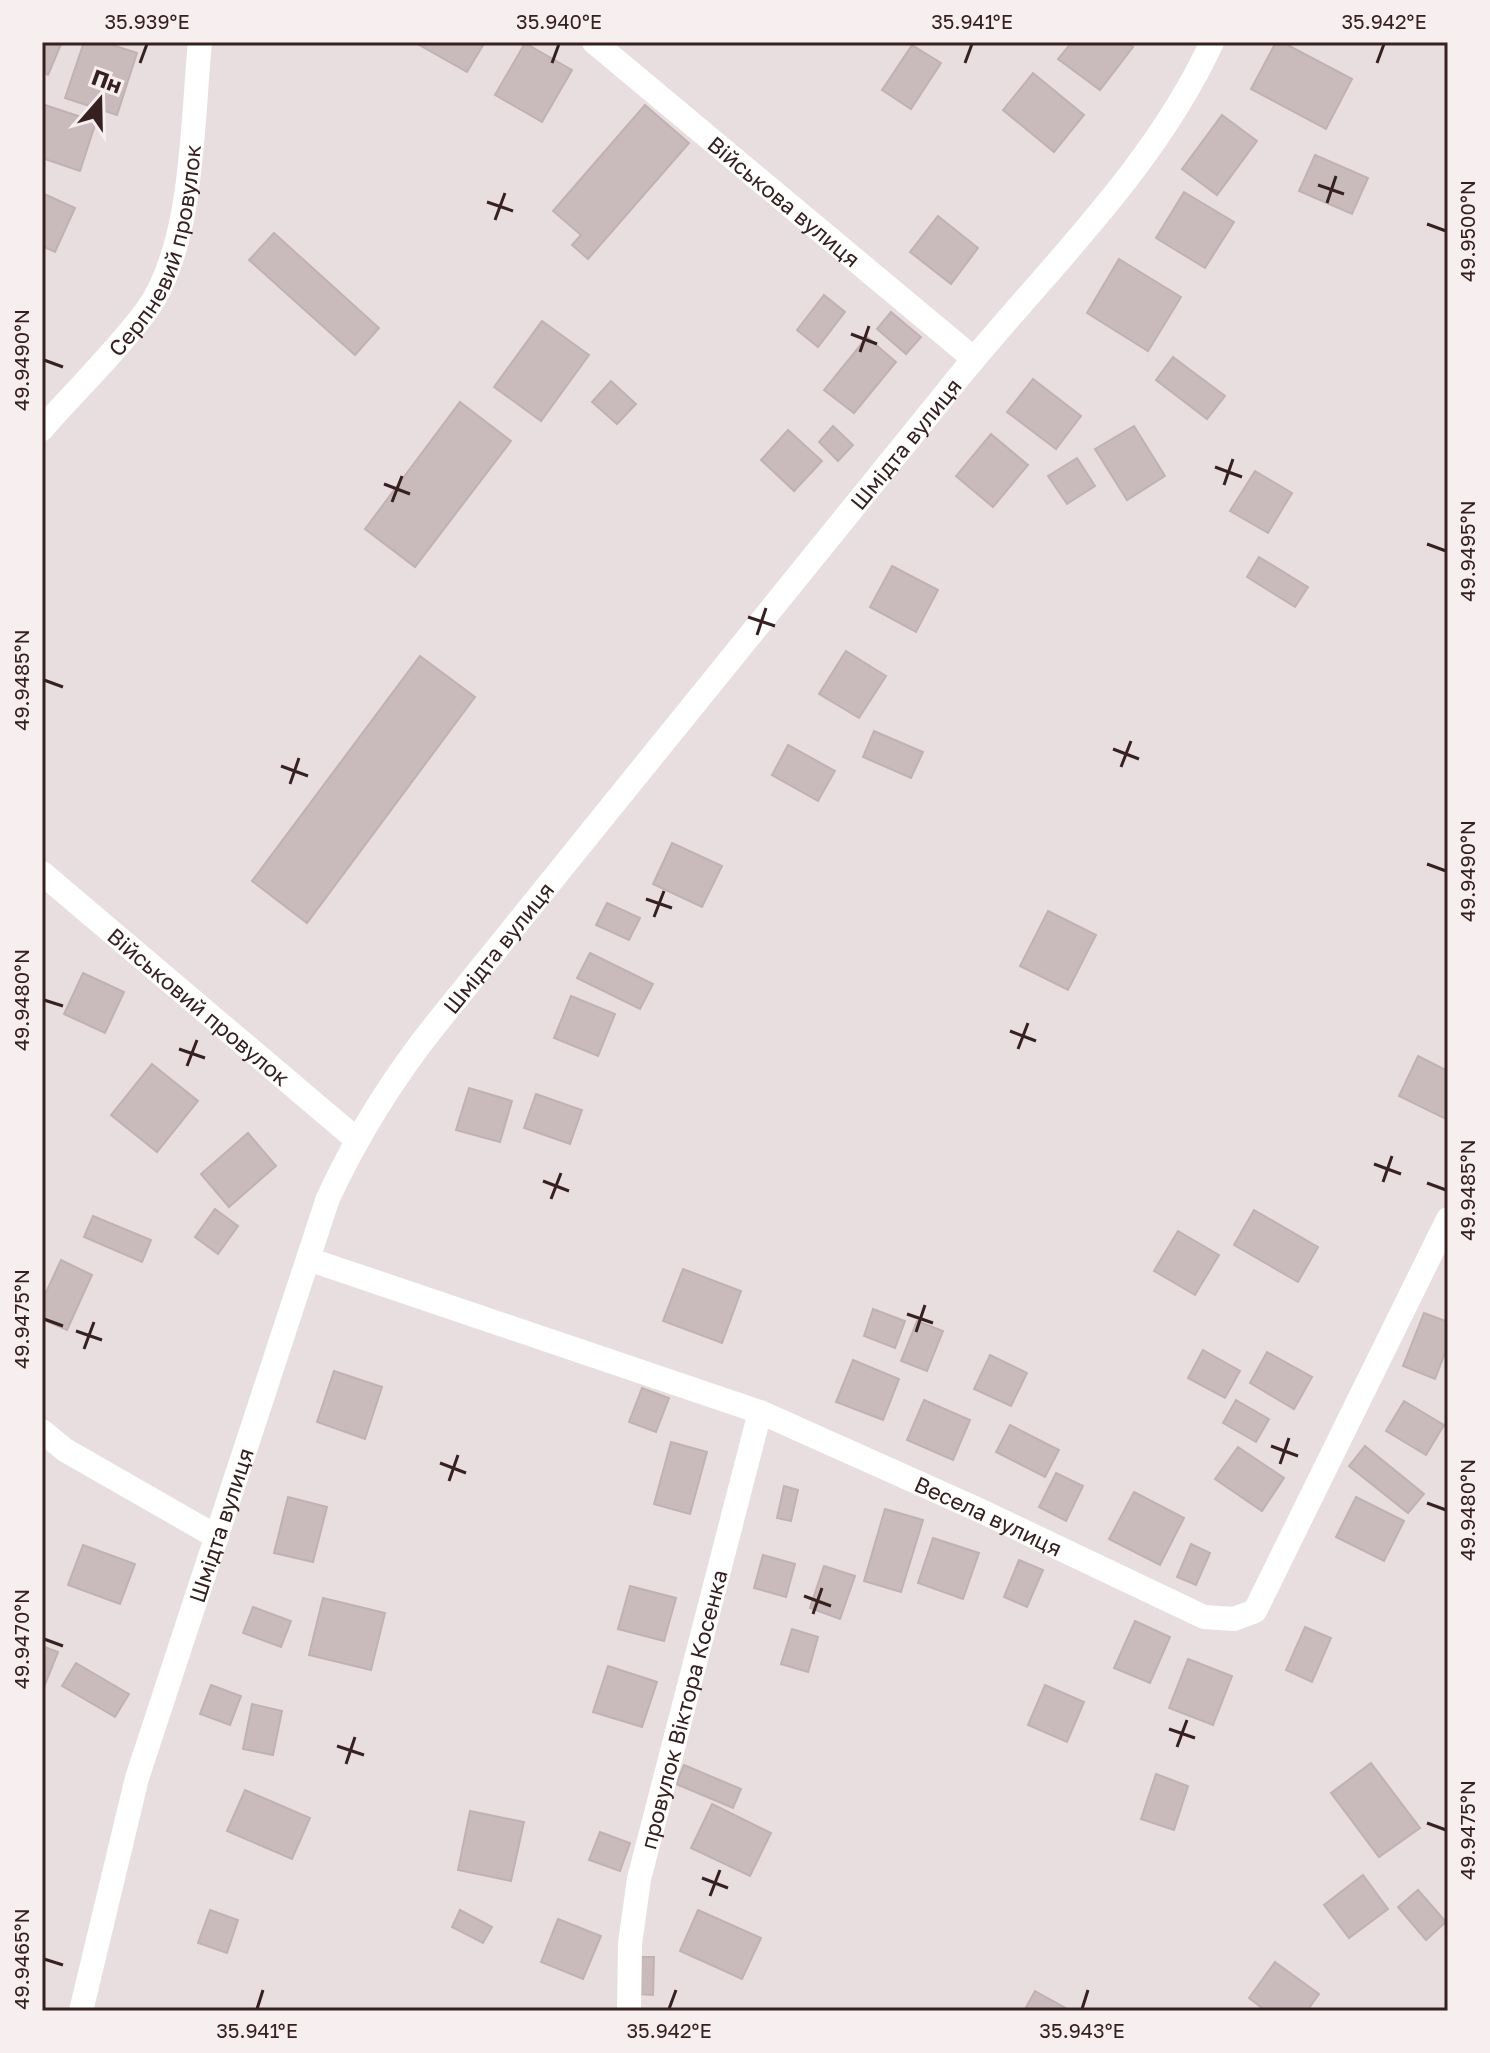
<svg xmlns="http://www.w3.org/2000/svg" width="1490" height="2053" font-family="'Golos Text',sans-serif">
  <rect width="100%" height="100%" fill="#e9dedf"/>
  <path fill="#c9babc" stroke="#c2b1b2" stroke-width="2" d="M42 42H62L48 75 42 72Z
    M84 42H103L137 53 117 115 65 98Z
    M414 42H485L467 72Z
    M1072 42H1126L1133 47 1100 90 1058 59Z
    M1276 42H1282L1352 79 1326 129 1251 89Z
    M525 43 572 70 542 122 495 95Z
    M912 45 941 63 911 109 882 90Z
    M1033 73 1084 115 1054 152 1003 110Z
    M42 104 96 122 80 171 42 158Z
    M645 105 689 143 588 259 572 245 581 235 553 211Z
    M1222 115 1257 141 1217 195 1182 169Z
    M1315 155 1368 178 1352 214 1299 191Z
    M1184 192 1234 222 1205 268 1156 238Z
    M42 193 75 208 55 252 42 246Z
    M938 216 978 248 951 284 910 252Z
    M274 233 379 328 355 355 249 260Z
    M1119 259 1181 297 1148 351 1087 313Z
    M824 295 845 312 818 347 797 330Z
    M891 312 921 337 906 354 877 329Z
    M542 321 589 355 541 421 494 387Z
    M867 337 896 362 854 413 824 390Z
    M1173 357 1225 396 1207 419 1156 380Z
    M1033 379 1081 416 1056 449 1007 412Z
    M611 381 636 404 617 424 592 402Z
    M460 402 511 441 415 567 365 529Z
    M833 426 853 445 838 461 819 442Z
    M1134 426 1165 476 1127 500 1095 449Z
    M788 430 822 461 794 491 761 460Z
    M991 434 1028 465 993 507 956 476Z
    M1077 458 1095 486 1067 504 1048 476Z
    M1255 471 1292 493 1268 533 1230 511Z
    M1259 557 1308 587 1295 607 1247 577Z
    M892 566 938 590 916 632 870 607Z
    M846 651 886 676 859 718 819 694Z
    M420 656 475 697 307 923 252 881Z
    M874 731 923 752 911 778 863 757Z
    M788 745 835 771 818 801 772 775Z
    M672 843 722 866 702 907 653 884Z
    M607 903 640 918 629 940 596 925Z
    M1048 911 1096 935 1068 990 1020 966Z
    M590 953 653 984 640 1009 577 978Z
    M83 973 124 992 105 1033 64 1014Z
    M571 996 615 1014 598 1056 554 1038Z
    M1418 1056 1448 1071V1120L1399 1096Z
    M152 1064 198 1101 157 1152 111 1115Z
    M469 1088 512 1101 500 1142 456 1130Z
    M536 1094 582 1110 570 1144 524 1128Z
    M248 1133 276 1166 229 1207 201 1174Z
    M215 1209 238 1226 218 1254 195 1237Z
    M1254 1210 1318 1247 1298 1282 1234 1245Z
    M93 1216 151 1240 142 1262 84 1237Z
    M1178 1231 1219 1255 1195 1295 1154 1271Z
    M61 1260 92 1275 67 1330 42 1319V1301Z
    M683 1269 741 1291 722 1343 663 1321Z
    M873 1309 905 1321 895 1348 864 1336Z
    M1424 1313 1448 1322V1345L1435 1379 1403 1366Z
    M917 1321 943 1331 927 1371 901 1361Z
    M1203 1350 1240 1371 1225 1398 1188 1378Z
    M1267 1352 1312 1377 1294 1409 1250 1383Z
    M990 1355 1027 1373 1011 1406 974 1389Z
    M853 1360 899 1379 883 1420 836 1402Z
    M334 1371 382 1387 365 1439 317 1422Z
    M642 1388 669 1398 656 1432 629 1422Z
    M924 1400 970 1420 953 1460 907 1440Z
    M1236 1400 1269 1419 1256 1442 1223 1423Z
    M1404 1401 1444 1425 1426 1455 1386 1431Z
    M1010 1425 1059 1450 1045 1477 996 1452Z
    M671 1442 707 1452 690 1514 654 1504Z
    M1365 1446 1424 1494 1408 1513 1349 1466Z
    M1238 1447 1284 1478 1262 1511 1215 1479Z
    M1056 1473 1083 1486 1066 1521 1039 1507Z
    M784 1486 798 1490 791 1521 777 1518Z
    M1134 1492 1184 1518 1160 1565 1109 1539Z
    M288 1497 327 1507 313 1562 274 1553Z
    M1356 1497 1404 1521 1384 1561 1336 1537Z
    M885 1509 923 1520 901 1592 864 1581Z
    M933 1538 979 1553 963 1599 918 1583Z
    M1191 1544 1210 1553 1196 1585 1177 1577Z
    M83 1545 135 1564 120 1604 68 1585Z
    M763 1555 795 1564 786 1597 754 1588Z
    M1019 1560 1043 1570 1027 1607 1004 1597Z
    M824 1566 855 1576 840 1619 810 1608Z
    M630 1586 676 1598 664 1641 618 1629Z
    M323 1598 385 1613 371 1670 309 1655Z
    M253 1607 291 1621 281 1647 243 1633Z
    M1135 1621 1170 1637 1150 1683 1114 1668Z
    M1305 1627 1331 1638 1312 1682 1286 1670Z
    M792 1629 818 1637 808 1672 781 1664Z
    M42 1646 58 1652 42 1692Z
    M1188 1659 1232 1676 1213 1725 1169 1708Z
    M76 1663 129 1694 115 1717 62 1686Z
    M608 1666 657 1682 642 1727 593 1712Z
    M211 1685 241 1696 230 1725 200 1714Z
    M1045 1685 1084 1702 1067 1742 1028 1725Z
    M252 1704 282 1711 273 1755 243 1749Z
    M1371 1763 1420 1828 1379 1857 1331 1793Z
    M684 1765 741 1789 733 1808 676 1784Z
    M1156 1774 1188 1786 1174 1830 1141 1819Z
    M245 1790 310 1818 292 1859 227 1831Z
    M712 1804 771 1833 750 1876 691 1848Z
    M470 1811 524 1822 511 1881 458 1870Z
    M600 1832 630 1843 620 1871 589 1860Z
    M1363 1875 1388 1909 1349 1938 1324 1905Z
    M1418 1890 1446 1922 1426 1940 1398 1907Z
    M210 1910 238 1920 227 1953 198 1943Z
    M460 1910 492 1927 483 1943 452 1927Z
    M698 1910 761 1938 742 1979 680 1951Z
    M558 1919 601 1936 583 1979 541 1962Z
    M639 1957H654L653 1995 638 1994Z
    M1275 1962 1319 1994 1307 2011H1266L1249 1998Z
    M1035 1991 1071 2011H1024Z"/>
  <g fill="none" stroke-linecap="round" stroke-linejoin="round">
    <g stroke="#fff" stroke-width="24">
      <path id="s1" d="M594 42 974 359"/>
      <path id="s2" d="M42 429C76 390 116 352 147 310 194 244 192 121 200 42"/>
      <path id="s3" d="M42 873 356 1139"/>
      <path id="s4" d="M308 1259 760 1412 979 1510 1204 1617 1234 1619 1255 1611 1448 1219"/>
      <path d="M42 1431 65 1450 217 1537"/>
      <path id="s5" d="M81 2011 137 1778 328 1198C358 1134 392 1079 436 1024 610 808 784 593 959 377 1047 269 1153 170 1212 42"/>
      <path id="s6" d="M629 2011 630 1944 639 1879 760 1412"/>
    </g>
  </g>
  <path fill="none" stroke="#372120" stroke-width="3" d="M140 63 147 44M552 63 559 44M965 63 972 44M1377 63 1384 44M1318 185 1344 194M487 202 513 211M1327 203 1336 176M495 220 505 193M1427 224 1446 231M851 334 877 344M860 352 869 326M44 360 63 367M1215 467 1242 477M384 484 410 494M1224 485 1233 459M392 502 402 476M1427 544 1446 551M748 617 775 626M757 635 766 608M44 680 63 687M1113 749 1139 759M281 766 308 776M1121 767 1131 741M290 784 299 758M1427 864 1446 871M646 899 672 908M654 917 664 891M44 1000 63 1006M1010 1031 1036 1041M179 1049 205 1058M1018 1049 1028 1023M187 1066 197 1040M1374 1164 1401 1174M543 1181 569 1191M1383 1182 1392 1156M1427 1183 1446 1190M551 1199 561 1173M907 1314 933 1323M44 1319 63 1326M76 1331 102 1340M916 1332 925 1305M84 1349 94 1322M1271 1446 1298 1456M440 1463 466 1473M1280 1464 1289 1438M449 1481 458 1455M1427 1503 1446 1510M804 1596 831 1606M813 1614 822 1588M44 1639 63 1646M1169 1729 1195 1738M337 1746 364 1755M1177 1747 1187 1720M346 1764 355 1737M1427 1823 1446 1830M702 1878 728 1888M710 1896 720 1870M44 1959 63 1965M257 2009 263 1990M669 2009 676 1990M1082 2009 1088 1990"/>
  <g text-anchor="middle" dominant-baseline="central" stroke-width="8" stroke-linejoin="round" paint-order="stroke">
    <g font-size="22" fill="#372120" stroke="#f6eeef">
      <text stroke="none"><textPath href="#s1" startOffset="248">Військова вулиця</textPath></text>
      <text stroke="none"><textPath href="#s2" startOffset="218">Серпневий провулок</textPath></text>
      <text stroke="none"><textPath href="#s5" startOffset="1802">Шмідта вулиця</textPath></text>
      <text stroke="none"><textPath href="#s5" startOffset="1154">Шмідта вулиця</textPath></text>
      <text stroke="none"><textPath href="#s3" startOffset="206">Військовий провулок</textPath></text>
      <text stroke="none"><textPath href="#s4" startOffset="728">Весела вулиця</textPath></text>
      <text stroke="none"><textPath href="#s5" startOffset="506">Шмідта вулиця</textPath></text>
      <text stroke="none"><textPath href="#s6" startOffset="308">провулок Віктора Косенка</textPath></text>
    </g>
  </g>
  <rect width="1490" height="2053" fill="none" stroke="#f6eeef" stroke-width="88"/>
  <g transform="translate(100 100) rotate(20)" stroke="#f6eeef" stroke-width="6" paint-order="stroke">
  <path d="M0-6L14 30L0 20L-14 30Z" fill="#372120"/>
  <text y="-12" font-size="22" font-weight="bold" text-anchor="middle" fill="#372120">Пн</text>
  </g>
  <rect x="44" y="44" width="1402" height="1965" fill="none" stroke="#372120" stroke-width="3"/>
  <g font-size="20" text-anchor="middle" fill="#372120">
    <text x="147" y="29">35.939°E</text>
    <text x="559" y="29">35.940°E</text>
    <text x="972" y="29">35.941°E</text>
    <text x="1384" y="29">35.942°E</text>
    <text transform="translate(1468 231) rotate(-90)" y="7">49.9500°N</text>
    <text transform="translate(22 360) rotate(-90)" y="7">49.9490°N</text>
    <text transform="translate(1468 551) rotate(-90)" y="7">49.9495°N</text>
    <text transform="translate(22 680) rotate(-90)" y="7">49.9485°N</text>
    <text transform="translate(1468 871) rotate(-90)" y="7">49.9490°N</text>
    <text transform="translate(22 1000) rotate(-90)" y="7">49.9480°N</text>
    <text transform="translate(1468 1190) rotate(-90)" y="7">49.9485°N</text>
    <text transform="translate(22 1319) rotate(-90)" y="7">49.9475°N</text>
    <text transform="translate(1468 1510) rotate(-90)" y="7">49.9480°N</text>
    <text transform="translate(22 1639) rotate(-90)" y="7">49.9470°N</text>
    <text transform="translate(1468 1830) rotate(-90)" y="7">49.9475°N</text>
    <text transform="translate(22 1959) rotate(-90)" y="7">49.9465°N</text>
    <text x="257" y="2038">35.941°E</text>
    <text x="669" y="2038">35.942°E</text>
    <text x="1082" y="2038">35.943°E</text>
  </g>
</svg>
